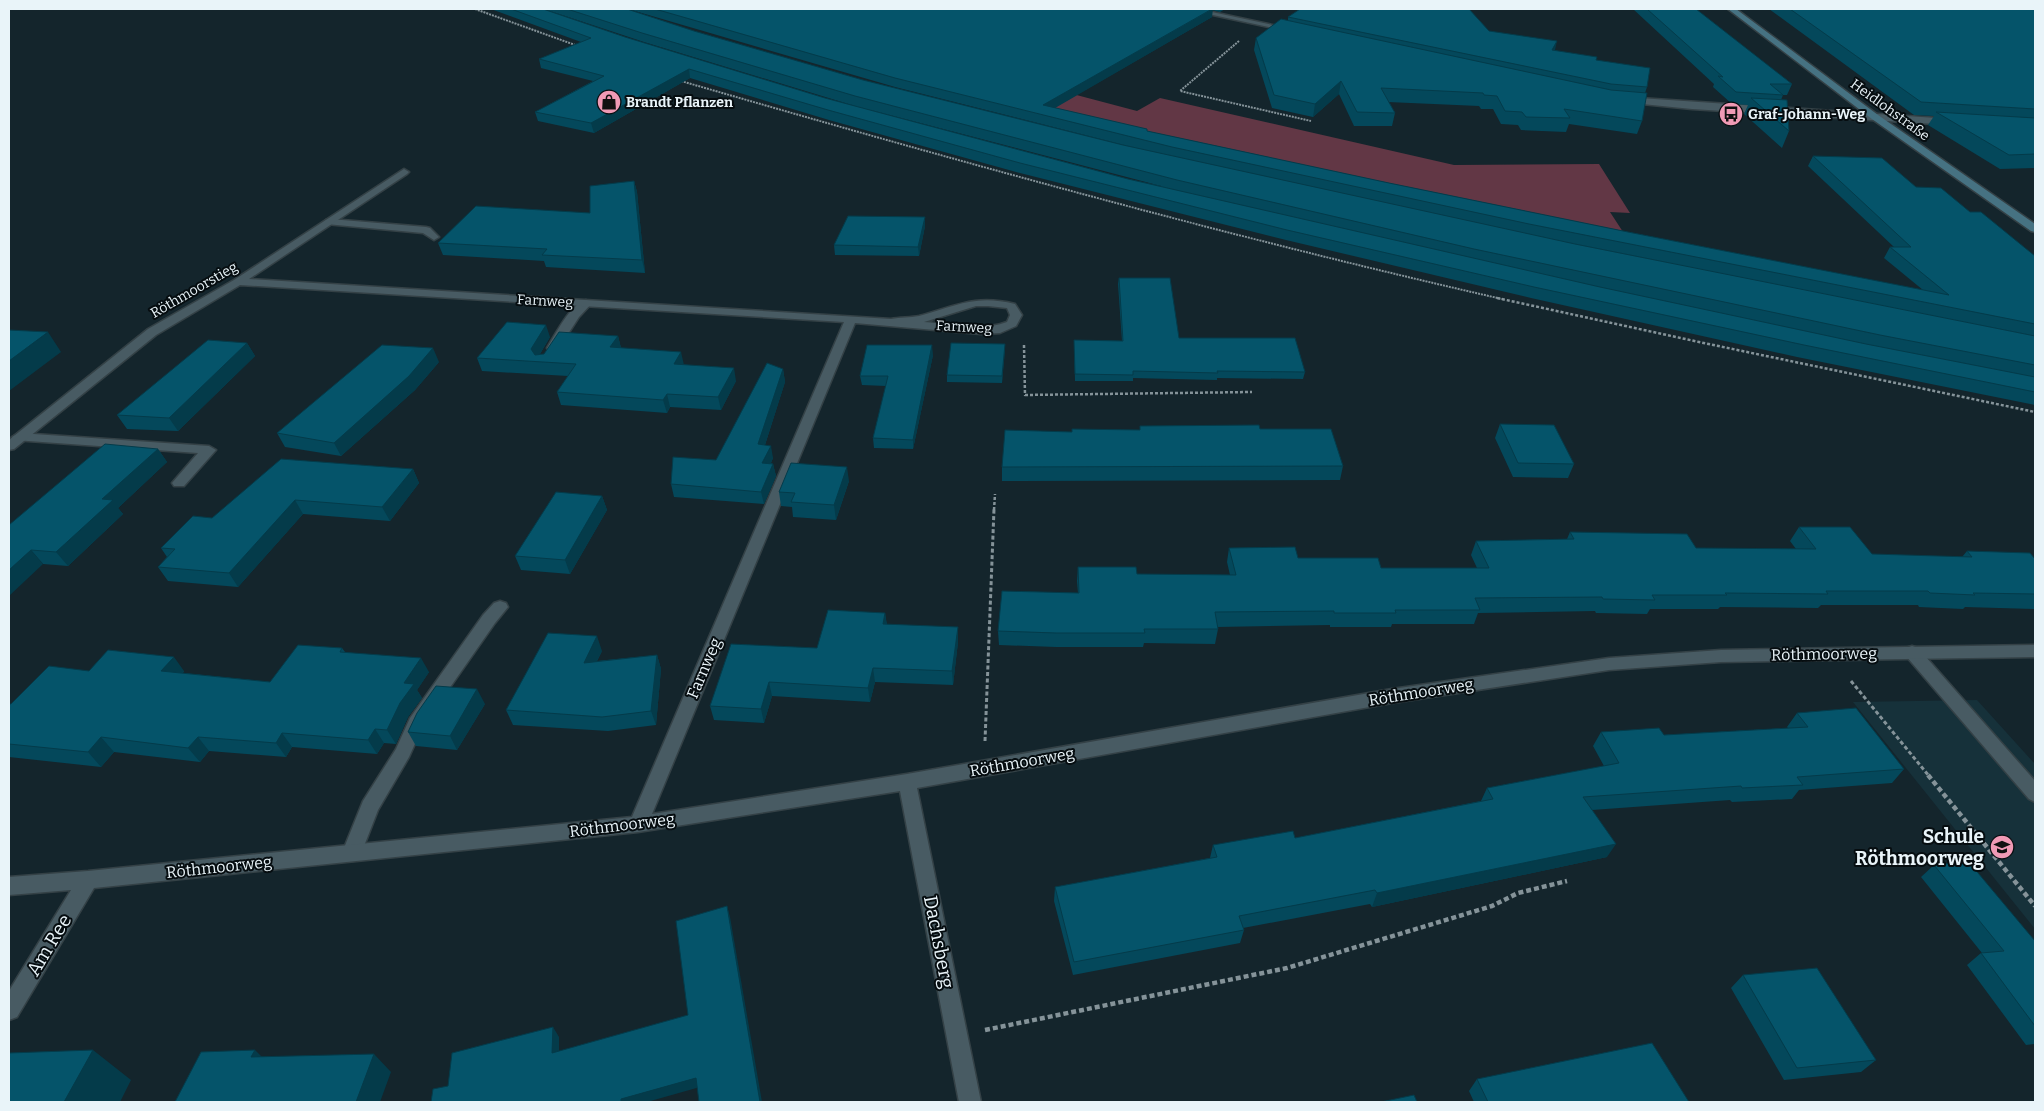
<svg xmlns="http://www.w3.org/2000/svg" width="2044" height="1111" font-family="Bitter,serif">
  <rect width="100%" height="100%" fill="#14252c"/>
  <path fill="#16313a" d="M1977 700 2035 764V929L1853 702Z"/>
  <path fill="#623745" d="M812 25 1137 111 1160 98 1454 165 1599 164 1630 213 1610 212 1625 235 1085 125Z"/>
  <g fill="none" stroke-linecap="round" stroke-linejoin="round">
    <g stroke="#344146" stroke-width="3">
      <path id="service" d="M330 219 426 227 430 228 439 237 434 240 423 233 326 224 325 222 326 220Z
        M586 300 592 303 579 317 557 351H549L547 348C555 335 571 303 586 300Z
        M19 433 209 446 216 450 184 486H174L172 483 198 453 14 440 12 437Z
        M500 601 506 603 508 607 495 623 423 726 409 757 378 810 359 859 352 861 345 859 342 853 363 801 396 749 410 718 483 615 494 603Z
        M1912 646 1918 648 2035 781V802L2029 799 1906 656 1904 652 1906 648Z"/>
    </g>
    <g stroke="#344146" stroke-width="3">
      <path id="minor" d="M1185 9H1198L1296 30 1292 32Z
        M1625 97 1951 119 1955 122 1951 125 1692 109 1622 102V98Z
        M404 169 409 172 407 174 249 279 891 319C900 317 910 318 919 316 956 306 975 294 1015 304L1022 315 1016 326 1000 333 981 334 855 323 652 814 907 774 1392 689 1609 658 1721 650 2035 645V657L1721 662 1609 670 1392 703 917 788 981 1102H959L900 791 638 832 94 888 17 1017 9 1020V991L71 890 9 895V877L88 871 632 817 844 322 240 285 156 335 14 449 9 450V440L148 329 234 280ZM976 306H988L1007 308 1010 315 1007 322C982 332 950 324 924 322Z"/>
    </g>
    <g stroke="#344146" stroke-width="3">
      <path id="secondary" d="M1728 9H1736L1878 115 2035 224V232L2031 231 1872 119Z"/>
    </g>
    <path stroke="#859399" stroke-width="2" stroke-dasharray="2 1" stroke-linecap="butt" d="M475 9 578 46
      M1239 41 1180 91 1311 121
      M681 81C953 160 1226 236 1502 299"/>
    <path stroke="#859399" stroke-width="2.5" stroke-dasharray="3 2" stroke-linecap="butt" d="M1497 298 1699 342 2035 412
      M1024 345 1025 395 1252 392
      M994 510 995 494"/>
    <path stroke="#859399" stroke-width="3" stroke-dasharray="4 2.5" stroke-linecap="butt" d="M1851 681 1929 776
      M985 741 994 509"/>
    <path stroke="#859399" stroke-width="4.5" stroke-dasharray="5 3" stroke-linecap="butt" d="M1928 775 2035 906
      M985 1030 1287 968 1492 906 1518 893 1567 881"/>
    <use href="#service" fill="#485b63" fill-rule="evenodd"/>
    <use href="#minor" fill="#485b63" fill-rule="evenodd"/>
    <use href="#secondary" fill="#467282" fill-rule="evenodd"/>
  </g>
  <path fill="#04485b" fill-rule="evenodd" d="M491 9H627L694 31 863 80 1144 150 895 87 628 9H1225L1220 12 1212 10V17L1054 108 1147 131 1389 183 1628 232 1923 290 1884 258 1890 247H1894L1808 166 1813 156 1916 187 1970 212 2035 256V405L1797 357 1531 298 1286 240 1020 173 829 120 690 78 594 133 538 121 535 112 593 81 541 68 539 59 581 42ZM544 9 644 42 855 106 1161 186 1128 179 825 98 625 37Z
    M1633 9H1696L1792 84 1787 95H1783L1781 100 1789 131 1782 148 1744 114 1748 105 1732 104 1713 87 1714 84Z
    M1769 9H2035V168L2000 169 1928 125 1934 116 1914 115Z
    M1288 17 1489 31 1554 51 1596 60 1647 87 1645 93 1642 121 1637 134 1569 124 1566 132 1521 130 1518 125 1501 124 1493 109H1481L1479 106 1388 102 1395 113 1392 126H1354L1339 94 1313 117 1272 108 1254 50 1256 38 1288 21Z
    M634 181 637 192 645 273 546 267 544 261 443 255 438 243 590 213Z
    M925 217V226L919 256 835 255 834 245Z
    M1119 278 1179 338 1305 372 1303 379 1217 378V380L1133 378V381H1075L1074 340 1122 341 1118 284Z
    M618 336 621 348 684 365 736 381 721 410 670 407 667 413 561 405 557 392 568 376 482 371 477 358 550 337 540 354H544Z
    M247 343 255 356 178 431 127 429 117 415Z
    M1005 344 1002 383 947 382V375Z
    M933 355 913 449 874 448 873 438 886 386 862 385 860 376Z
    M439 362 415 390 341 456 285 447 277 433Z
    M783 369 785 382 765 445 773 458 771 463 773 464 776 476 764 504 674 497 671 484 716 460Z
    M1500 424 1574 464 1568 478 1513 477 1495 438Z
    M1140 426 1260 429 1343 466 1340 480 1002 481V467L1072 432 1140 430Z
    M158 449 167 462 118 508 123 514 68 566 43 564 9 525Z
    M413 469 419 483 390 521 303 514 238 587 168 581 158 567 167 557 161 548 212 518Z
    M849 481 836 520 793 517 792 507 781 506 779 492Z
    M602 496 607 510 570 574 521 570 515 556Z
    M1799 527 1872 554 1962 557 1967 551 2035 559V609L1965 607 1963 609 1919 607 1918 605H1821L1818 608 1720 607 1718 609H1650L1647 614 1596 613 1595 611 1478 613 1474 624H1392L1391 627H1330V625L1217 627 1218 629 1215 644 1144 643 1143 647H1056L999 645 998 631 1078 593 1077 581 1078 567 1137 574 1230 575 1227 562 1229 548 1298 558 1381 568H1477L1471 555 1476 541 1567 539 1570 532 1696 548 1796 549 1790 541Z
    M885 613 887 625 958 642 953 685 875 682 870 702 772 696 764 723 714 720 710 706 817 648Z
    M342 648 345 652 429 672 417 690 422 698 408 717 396 744 384 743 377 754 292 747 286 757 209 751 200 762 114 752 101 767 9 757V704H11L89 671H184L183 673 270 682Z
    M602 651 597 661 657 655 661 669 656 725 608 731 513 725 506 710Z
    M485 704 457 750 416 746 408 732Z
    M1797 713 1904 769 1892 783 1799 790 1792 799 1732 802 1730 800 1592 810 1607 857 1372 907 1370 904 1243 928 1244 930 1240 943 1073 975 1054 901 1055 887 1210 858 1213 845 1295 838 1481 801 1487 788 1604 766 1593 746 1601 732 1664 735 1788 728 1787 727Z
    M1934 865 2035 941V1044L2026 1045 1967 965 1981 953H1982L1921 877Z
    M1743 975 1876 1060 1861 1072 1784 1080 1731 988Z
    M1477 1079 1689 1102H1474L1469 1091Z"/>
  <path fill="#043b4a" d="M1213 9 1212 17 1043 115V105Z
    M1557 41 1555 50 1549 59 1552 50Z
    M689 69 690 78 594 133 591 123Z
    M1341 81 1339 94 1313 117 1315 104Z
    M634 181 637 192 645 273 642 260Z
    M925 217V226L919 256 918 247Z
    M546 325 550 337 535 362 531 349Z
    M48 332 61 352 9 391V361Z
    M618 336 621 348 610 347Z
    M247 343 255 356 178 431 169 418Z
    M1005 344V351L1002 383V376Z
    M932 345 933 355 913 449V440Z
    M433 348 439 362 415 390 341 456 334 443Z
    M681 352 684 365 674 364Z
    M734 368 736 381 721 410 718 397Z
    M783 369 785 382 761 457 758 444Z
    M667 394 670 407 667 413 663 400Z
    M771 446 773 458 765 476 762 463Z
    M158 449 167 462 118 508 123 514 68 566 56 552 102 499Z
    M773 464 776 476 764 504 761 492Z
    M847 467 849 481 836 520 834 505Z
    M413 469 419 483 390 521 382 507Z
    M602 496 607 510 570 574 565 560Z
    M295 500 303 514 238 587 229 573Z
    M31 550 43 564 9 596V570Z
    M885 613 887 628 883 624Z
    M958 627V642L953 685 952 671Z
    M597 636 602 651 589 677 584 663Z
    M657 655 661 669 656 725 651 711Z
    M174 657 184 671 172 685 161 671Z
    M421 658 429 672 417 690 422 698 408 717 396 744 387 730 404 683Z
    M873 668 875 682 870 702 868 688Z
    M769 682 772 696 764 723 761 709Z
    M477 689 485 704 457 750 450 736Z
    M375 729 384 743 377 754 368 740Z
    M282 733 292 747 286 757 276 743Z
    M101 737 114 752 101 767 88 752Z
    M198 737 209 751 200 762 188 748Z
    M1616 844 1607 857 1372 907 1377 893Z
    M727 906 730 917 762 1102H760Z
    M553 1027 559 1037V1062L552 1053Z
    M93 1050 131 1080 120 1102H64Z
    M255 1050 274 1069 251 1057Z
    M374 1054 391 1072 380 1102H356Z
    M696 1078 700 1087 647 1102H621V1099Z"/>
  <path fill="#05546a" stroke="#043b4a" d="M511 9H543L625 37 825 98 1128 179 1600 287 1866 344 2035 377V392L1804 345 1534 287 1287 230 1020 163 828 110 689 69 591 123 535 112 604 76 539 59 591 38Z
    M567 9H627L694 31 863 80 1123 145 1575 244 2035 336V365L1880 335 1474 249 1177 180 855 96 642 33Z
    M655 9H1212L1043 105 1147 129V131L1389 183 1628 232 1949 295 1890 247H1911L1813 156 1882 158 1916 187 1941 188 1970 212H1981L2035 256V324L1529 224 1172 147 895 78Z
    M1300 9H1469L1489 31 1557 41 1552 50 1597 57 1596 60 1650 68 1647 87 1611 84 1288 17Z
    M1647 9H1696L1792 84H1770L1783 95 1736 92 1718 76 1723 77Z
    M1790 9H2035V109L1921 102Z
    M1281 19 1611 90 1647 93 1642 121 1564 109 1570 118 1526 117 1522 112 1505 111 1497 96 1484 95 1483 93 1381 88 1395 113 1357 112 1341 81 1315 104 1274 95 1256 38Z
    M1751 98 1787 100 1789 131Z
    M1936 112 2035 118V154L2009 155Z
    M634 181 642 260 542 255 547 249 438 243 476 206 590 213V186Z
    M848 216 925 217 918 247 834 245Z
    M1119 278H1170L1179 338H1295L1305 372 1217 371 1218 373 1133 371V375L1075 374 1074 340 1123 341Z
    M507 322 546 325 531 349 535 355 544 354 559 332 618 336 610 347 681 352 674 364 734 368 718 397 667 394 663 400 557 392 576 364 477 358Z
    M9 330 48 332 9 361Z
    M208 340 247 343 169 418 117 415Z
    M951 343 1005 344 1002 376 947 375Z
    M382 345 433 348 409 376 334 443 277 433Z
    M867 345H932L913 440 873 438 888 376H860Z
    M767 363 783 369 758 444 771 446 762 463 773 464 761 492 671 484 673 457 716 460Z
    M1500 424 1554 425 1574 464 1518 463Z
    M1259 425 1260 429H1331L1343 466 1002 467 1005 430 1072 432V429L1140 430V426Z
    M105 444 158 449 102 499 113 500 56 552 31 550 9 570V525Z
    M281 459 413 469 382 507 295 500 229 573 158 567 175 549 161 548 193 516 212 518Z
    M791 463 847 467 834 505 791 502 795 493 779 492Z
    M556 492 602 496 565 560 515 556Z
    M1799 527H1850L1872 554 1972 557 1967 551 2030 553 2035 559V594L1973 593 1975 595 1930 593 1928 591H1826L1828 594 1725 593 1727 595H1652L1655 600 1603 599 1602 597 1475 598 1480 610H1395L1396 613H1334V611L1215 612 1218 629H1144L1145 633H1056L998 631 1002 591 1079 593 1078 567H1136L1137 574 1236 575 1229 548 1295 547 1298 558H1378L1381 568H1489L1476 541 1574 539 1570 532 1687 534 1696 548 1816 549Z
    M828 610 885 613 883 624 958 627 952 671 873 668 868 688 769 682 761 709 710 706 731 644 817 648Z
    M548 633 597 636 584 663 657 655 651 711 602 717 506 710Z
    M298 645 342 648 340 652 421 658 404 683 414 684 400 703 387 730 375 729 368 740 282 733 276 743 198 737 188 748 101 737 88 752 9 744V704H11L49 666 89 671 108 650 174 657 161 671 270 682Z
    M436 686 477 689 450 736 408 732 417 713Z
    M1856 708 1904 769 1797 777 1803 785 1742 788 1741 786 1583 797 1616 844 1377 893 1375 890 1239 916 1244 930 1074 962 1055 887 1217 857 1213 845 1293 831 1295 838 1493 799 1487 788 1619 763 1601 732 1659 728 1664 735 1808 727 1797 713Z
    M1968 861 2035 941V1026L1981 953 2004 951 1934 865Z
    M727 906 760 1102H699L696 1078 621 1099V1102H431L433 1089 448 1086 452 1053 553 1027 552 1053 688 1015 676 921Z
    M1817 968 1876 1060 1797 1068 1743 975Z
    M1652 1043 1689 1102H1488L1477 1079Z
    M93 1050 64 1102H9V1053Z
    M255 1050 251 1057 374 1054 356 1102H175L201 1052Z
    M1414 1095 1417 1102H1381Z"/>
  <defs>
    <g id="shop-disc" transform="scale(1.25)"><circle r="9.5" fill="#f09ab5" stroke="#060d10"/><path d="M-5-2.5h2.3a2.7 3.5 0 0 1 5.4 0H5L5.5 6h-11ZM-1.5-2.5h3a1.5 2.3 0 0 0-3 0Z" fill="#111"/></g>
    <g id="bus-disc" transform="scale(1.25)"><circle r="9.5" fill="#f09ab5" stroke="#060d10"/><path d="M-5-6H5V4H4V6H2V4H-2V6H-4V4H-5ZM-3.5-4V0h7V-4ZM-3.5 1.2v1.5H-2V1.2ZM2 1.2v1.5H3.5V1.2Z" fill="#111"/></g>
    <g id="school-disc" transform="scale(1.25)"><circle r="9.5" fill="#f09ab5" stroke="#060d10"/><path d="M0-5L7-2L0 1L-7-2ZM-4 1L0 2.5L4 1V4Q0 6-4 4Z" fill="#111"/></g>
  </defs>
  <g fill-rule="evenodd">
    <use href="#shop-disc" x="609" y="102"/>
    <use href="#bus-disc" x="1731" y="114"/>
    <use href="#school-disc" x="2002" y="847"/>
  </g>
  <g text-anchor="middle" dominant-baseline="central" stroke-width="4" stroke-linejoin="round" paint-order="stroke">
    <g font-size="14" font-weight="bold" fill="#e9f4f9" stroke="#060d10" text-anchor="start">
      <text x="626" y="102">Brandt Pflanzen</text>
      <text x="1748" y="114">Graf-Johann-Weg</text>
    </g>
    <g font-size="14" fill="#e9f4f9" stroke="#060d10">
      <text transform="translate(1890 110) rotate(36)">Heidlohstraße</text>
      <text transform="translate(194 290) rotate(-30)">Röthmoorstieg</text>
      <text transform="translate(545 301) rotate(3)">Farnweg</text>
      <text transform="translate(964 327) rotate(3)">Farnweg</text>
    </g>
    <g font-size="16" fill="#e9f4f9" stroke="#060d10">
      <text transform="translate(1824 654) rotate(-1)">Röthmoorweg</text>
      <text transform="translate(704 668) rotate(-67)">Farnweg</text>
      <text transform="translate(1421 692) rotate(-9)">Röthmoorweg</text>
      <text transform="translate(1022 762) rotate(-10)">Röthmoorweg</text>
      <text transform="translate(622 825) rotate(-7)">Röthmoorweg</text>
      <text transform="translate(219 867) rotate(-6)">Röthmoorweg</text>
    </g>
    <g font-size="19" font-weight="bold" fill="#e9f4f9" stroke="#060d10" text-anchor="end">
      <text x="1984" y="836">Schule<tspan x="1984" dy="22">Röthmoorweg</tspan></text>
    </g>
    <g font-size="19" fill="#e9f4f9" stroke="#060d10">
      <text transform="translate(939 942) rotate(79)">Dachsberg</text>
      <text transform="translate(49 945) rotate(-59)">Am Ree</text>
    </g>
  </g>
  <rect width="2044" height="1111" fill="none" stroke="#e9f4f9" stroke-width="20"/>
</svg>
